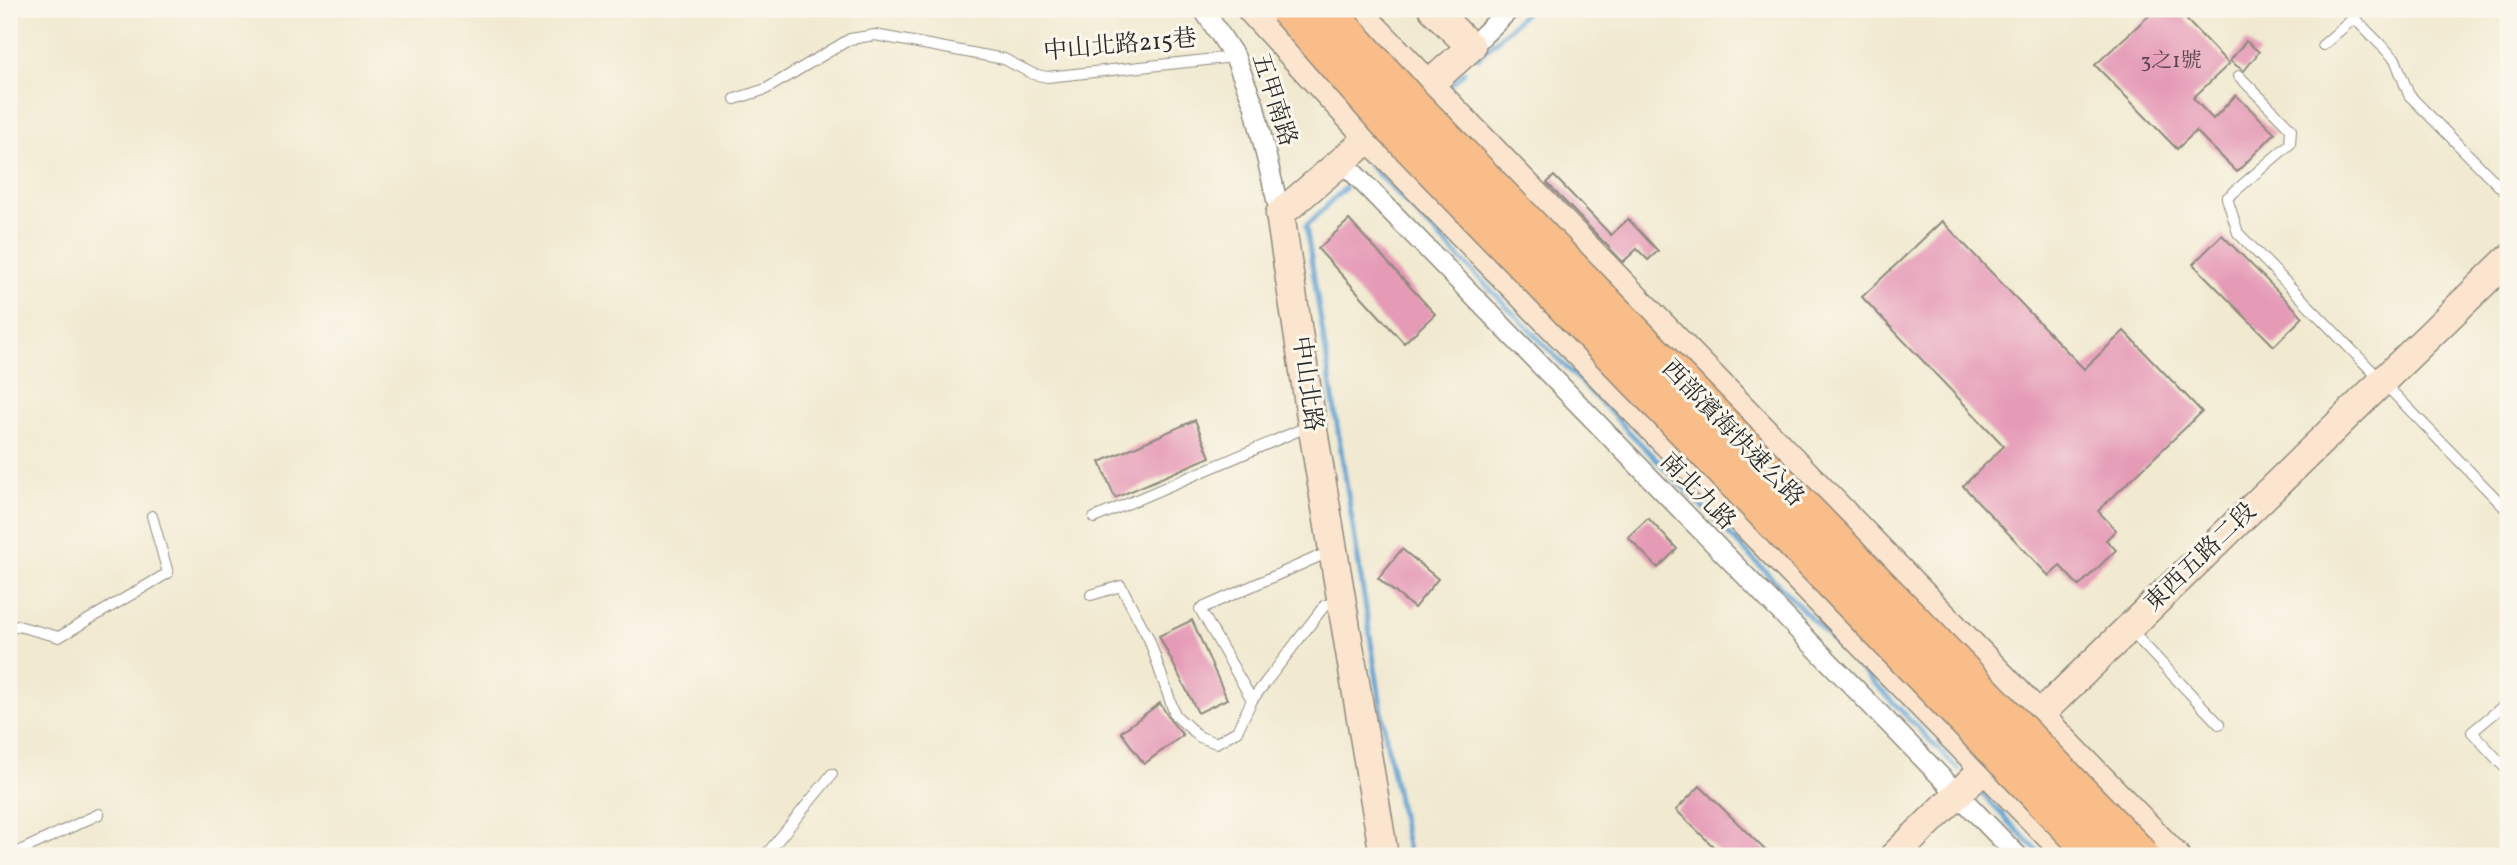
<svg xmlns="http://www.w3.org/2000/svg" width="2517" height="865" font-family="Vollkorn,'Noto Serif TC',serif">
  <rect width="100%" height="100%" fill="#fbf7ec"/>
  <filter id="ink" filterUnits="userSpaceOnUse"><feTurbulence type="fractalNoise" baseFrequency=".0143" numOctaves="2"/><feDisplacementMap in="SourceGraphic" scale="14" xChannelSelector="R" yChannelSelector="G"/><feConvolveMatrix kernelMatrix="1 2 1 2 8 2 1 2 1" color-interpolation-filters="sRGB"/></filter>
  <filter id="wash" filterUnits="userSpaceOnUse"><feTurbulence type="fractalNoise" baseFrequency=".00686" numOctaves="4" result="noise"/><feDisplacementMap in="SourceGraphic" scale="28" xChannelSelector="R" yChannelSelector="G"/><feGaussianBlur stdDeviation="1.57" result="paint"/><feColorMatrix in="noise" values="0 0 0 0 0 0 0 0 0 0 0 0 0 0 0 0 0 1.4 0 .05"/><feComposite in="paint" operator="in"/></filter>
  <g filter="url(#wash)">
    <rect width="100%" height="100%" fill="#f1e9d0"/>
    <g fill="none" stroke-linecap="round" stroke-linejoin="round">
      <path stroke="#60a3d4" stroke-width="5" d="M1478 58 1529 9
        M1450 86 1464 72
        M1369 165 1959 770
        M1345 188 1306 226 1387 744 1409 856
        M1981 793 2042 856"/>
    </g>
    <g id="blocks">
      <path fill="#e59ab6" d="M2156 9H2176L2229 64 2193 98 2213 119 2236 95 2275 133 2237 172 2196 131 2177 149 2095 65Z
        M2246 41 2259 52 2244 71 2230 61Z
        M1554 176 1611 235 1628 219 1658 251 1648 260 1637 249 1623 262 1547 183Z
        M1349 220 1435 314 1404 343 1318 249Z
        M1942 221 2084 369 2124 331 2202 412 2098 511 2116 530 2106 540 2116 550 2079 586 2060 566 2049 576 1963 486 2004 446 1862 297Z
        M2222 235 2303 317 2274 346 2193 264Z
        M1195 420 1210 457 1115 498 1100 462Z
        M1648 518 1677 549 1658 568 1628 537Z
        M1402 549 1438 579 1414 608 1378 578Z
        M1192 620 1227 699 1198 713 1159 636Z
        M1160 703 1170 720 1183 735 1144 764 1121 732Z
        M1700 786 1771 856H1723L1676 810Z"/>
    </g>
  </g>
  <g filter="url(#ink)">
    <use href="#blocks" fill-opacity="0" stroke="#8e8a7e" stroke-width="2"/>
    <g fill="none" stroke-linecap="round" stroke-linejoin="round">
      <g stroke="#8e8a7e" stroke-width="12">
        <path id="lane" d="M2323 45 2354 18 2395 59 2409 95 2508 195
          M2239 76 2291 129 2290 144 2227 198 2238 233 2508 511
          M735 99 766 89 850 39 875 35 1004 59 1033 74 1047 77 1234 57
          M1094 518 1309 426
          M1091 595 1121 586 1149 639 1175 715 1200 737 1216 743 1237 731 1252 700 1325 605 1338 602
          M9 629 18 626 59 637 168 573 152 516
          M2130 630 2219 724
          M1252 700 1200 609 1329 552
          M2508 702 2472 732 2508 771
          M9 856 99 814
          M765 856 832 774"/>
      </g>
      <g stroke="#8e8a7e" stroke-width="22">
        <path id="street" d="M1203 9 1235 57 1254 105 1280 214
          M1471 47 1510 9
          M1342 161 2018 856"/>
      </g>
      <g stroke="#8e8a7e" stroke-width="31">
        <path id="secondary" d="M1251 9 1369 137 2070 856
          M1355 9 2175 856
          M1415 97 1471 47 1433 9
          M1382 127 1280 214 1312 424 1384 856
          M2026 728 2508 259
          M1894 856 1997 756"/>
      </g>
      <use href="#lane" stroke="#fff" stroke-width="10"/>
      <use href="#street" stroke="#fff" stroke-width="19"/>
      <use href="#secondary" stroke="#fce5cf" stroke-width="28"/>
      <g stroke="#8e8a7e" stroke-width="38" stroke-linecap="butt">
        <path id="highway-bridge" d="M1287 9 1387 122 2097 856
          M1326 9 1411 103 2142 856"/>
      </g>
      <use href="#highway-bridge" stroke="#f8bd88" stroke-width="35"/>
    </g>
  </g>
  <g text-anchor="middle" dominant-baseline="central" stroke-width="6" stroke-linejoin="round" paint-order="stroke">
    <g font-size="21" fill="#5a474e">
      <text x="2171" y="61">3之1號</text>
    </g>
    <g font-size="24" fill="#2b2b2b" stroke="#fbf7ec">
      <text transform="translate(1120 46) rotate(-5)">中山北路215巷</text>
      <text transform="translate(1273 100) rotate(72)">五甲南路</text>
      <text transform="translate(1306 384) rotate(82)">中山北路</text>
      <text transform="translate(1732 434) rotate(46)">西部濱海快速公路</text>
      <text transform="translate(1697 492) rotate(46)">南北九路</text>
      <text transform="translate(2201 558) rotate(-44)">東西五路二段</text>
    </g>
  </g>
  <rect width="2517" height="865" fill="none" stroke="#fbf7ec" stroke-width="35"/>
</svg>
